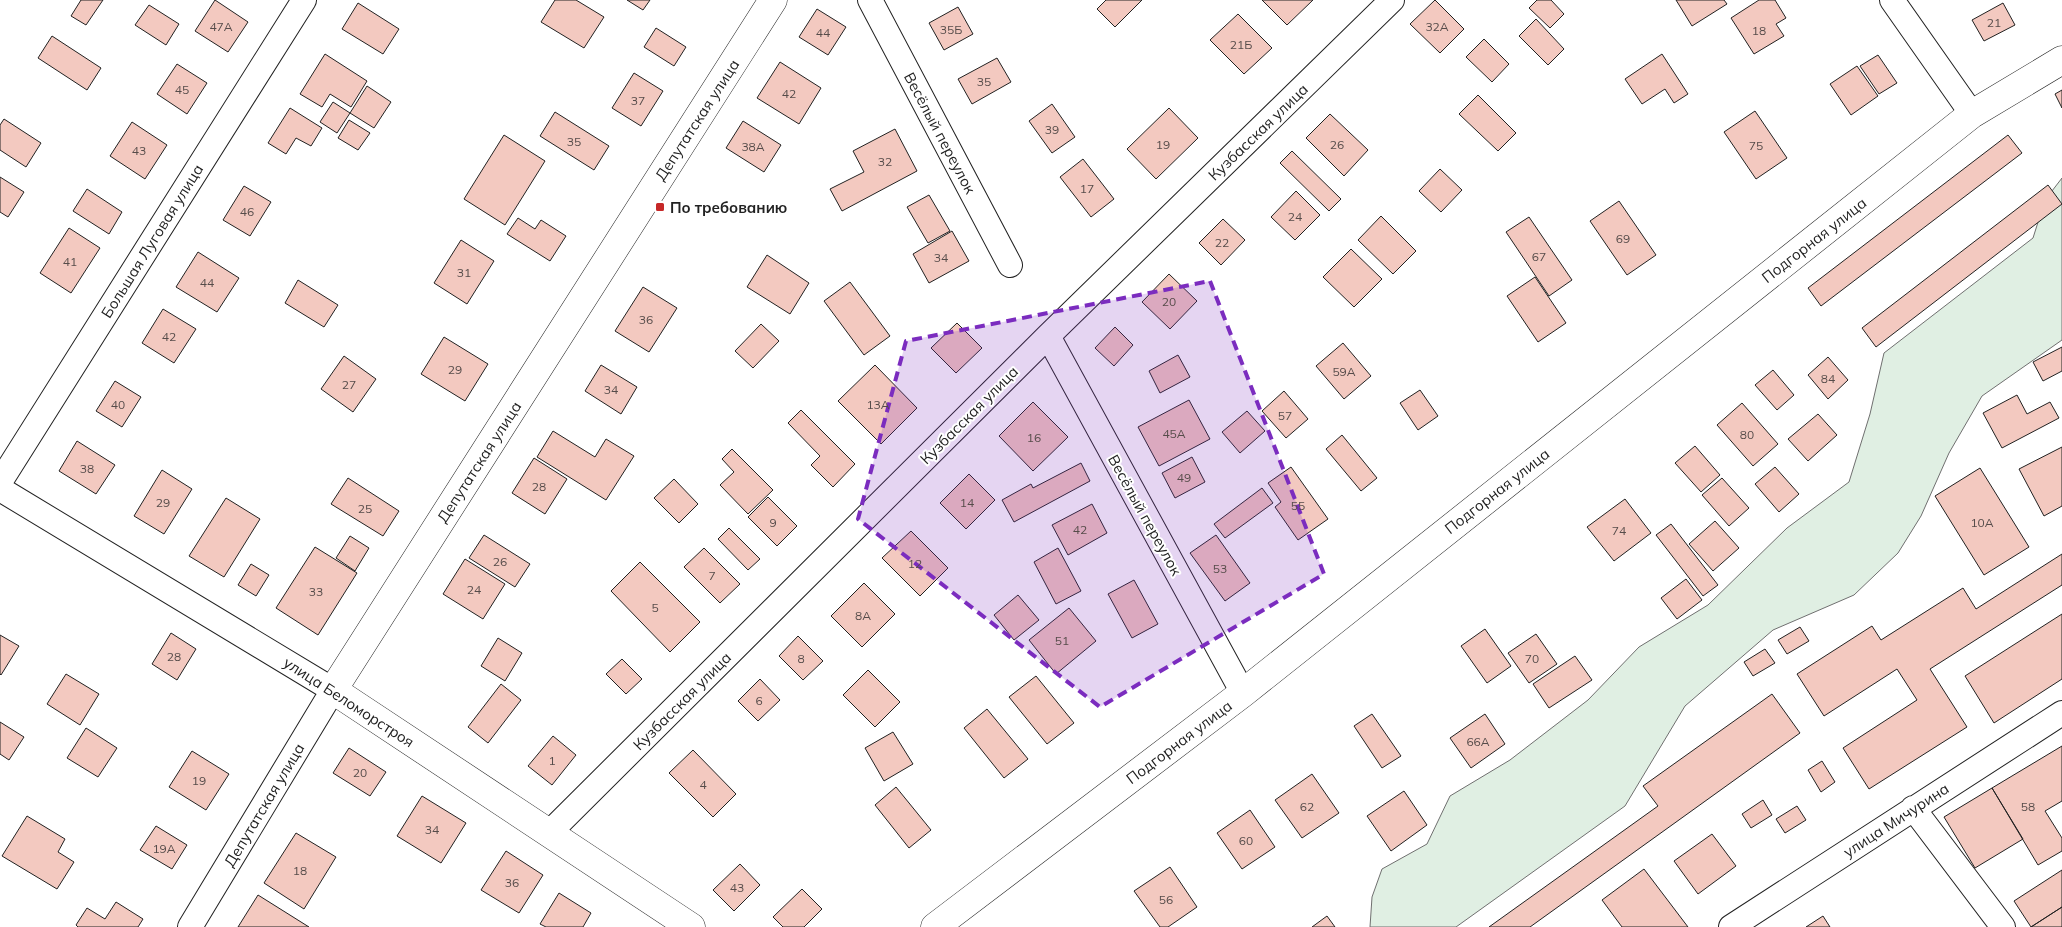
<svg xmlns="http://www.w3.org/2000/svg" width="2062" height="927" font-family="Mulish,sans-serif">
  <rect width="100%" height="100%" fill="#fff"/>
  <path fill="#e0efe3" stroke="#6f6f6f" d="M2062 178V340L1982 396 1949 453 1921 516 1898 553 1854 595 1773 630 1685 706 1625 806 1456 927H1370L1372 897 1382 869 1427 844 1450 796 1510 760 1588 700 1639 647 1708 605 1787 528 1849 482 1870 414 1884 353 2033 238 2045 200Z"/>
  <path fill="#f3c9c0" stroke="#222" d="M81 0H103L86 25 71 16Z
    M215 0 248 22 228 52 195 31Z
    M555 0H576L604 17 584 48 541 22Z
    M627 0H650L643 10Z
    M1106 0H1142L1115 27 1097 9Z
    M1262 0H1313L1287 25Z
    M1435 0 1464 29 1440 53 1410 24Z
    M1537 0H1551L1564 14 1550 28 1529 8Z
    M1676 0H1724L1727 4 1692 26Z
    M1759 0H1775L1786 18 1776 24 1784 36 1754 54 1731 18Z
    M358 3 399 29 383 54 342 29Z
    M2003 3 2015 25 1984 41 1972 20Z
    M149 5 179 24 166 45 135 25Z
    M958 7 973 34 944 50 929 23Z
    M817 9 846 27 828 55 799 37Z
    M1238 14 1272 48 1244 74 1210 40Z
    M1536 19 1564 49 1548 65 1519 36Z
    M656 28 686 47 674 66 644 47Z
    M52 36 101 68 87 90 38 58Z
    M1484 39 1509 64 1492 82 1466 57Z
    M325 54 367 81 351 107 330 94 322 107 300 94Z
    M1662 54 1688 94 1674 103 1665 89 1642 104 1625 79Z
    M1878 55 1897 83 1879 94 1860 66Z
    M997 58 1011 82 972 104 958 79Z
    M780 62 821 88 799 124 757 98Z
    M177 64 207 83 187 114 157 94Z
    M1857 66 1878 96 1851 115 1830 84Z
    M634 73 663 91 641 126 612 108Z
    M367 86 391 102 374 128 350 113Z
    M2062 90V108L2055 94Z
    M1478 95 1516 133 1498 151 1459 114Z
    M333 102 350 113 337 133 320 122Z
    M1052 104 1075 137 1052 153 1029 121Z
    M290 108 322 128 311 146 296 138 286 154 268 143Z
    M1169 108 1198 138 1156 179 1127 149Z
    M1755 111 1787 158 1756 179 1724 132Z
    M555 112 609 146 594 170 540 136Z
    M1330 114 1368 150 1344 176 1306 138Z
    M4 119 41 143 26 167 0 150V125Z
    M349 120 370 133 358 150 338 138Z
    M743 121 781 145 764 172 726 148Z
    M132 122 167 145 145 179 110 156Z
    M895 129 917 171 842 211 830 189 864 172 853 151Z
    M504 135 545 161 505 225 464 199Z
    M2008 135 2022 153 1821 306 1808 288Z
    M1292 151 1341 199 1329 211 1280 163Z
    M1083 159 1114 199 1091 217 1060 177Z
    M1440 169 1462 190 1441 212 1419 191Z
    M0 177 24 192 8 217 0 212Z
    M2048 185 2062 204 1876 347 1862 328Z
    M244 186 271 202 250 236 223 220Z
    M87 189 122 212 109 234 73 211Z
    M1296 191 1320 215 1295 240 1271 217Z
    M929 195 950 231 928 243 907 207Z
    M1619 201 1656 255 1627 275 1590 221Z
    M1381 216 1416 251 1393 274 1358 240Z
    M1529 217 1572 280 1549 296 1506 232Z
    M518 218 535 229 541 220 566 236 550 261 507 234Z
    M1223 219 1245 240 1221 265 1199 243Z
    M69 228 100 248 71 293 40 273Z
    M952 231 969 261 929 283 913 254Z
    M461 240 494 261 467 304 434 283Z
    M1351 249 1382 279 1354 307 1323 277Z
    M198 252 239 278 217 312 176 287Z
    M767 255 809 283 790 314 747 287Z
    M1169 274 1197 301 1170 329 1142 302Z
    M1535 277 1566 323 1538 342 1507 296Z
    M298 280 338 305 324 327 285 303Z
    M850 282 890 336 864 355 824 301Z
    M643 287 677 308 649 352 615 331Z
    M163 309 196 329 174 363 142 343Z
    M957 323 982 348 956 373 931 348Z
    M761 324 779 341 753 368 735 351Z
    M1115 327 1133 345 1114 366 1095 348Z
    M444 337 488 364 465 401 421 374Z
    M1343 343 1371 376 1344 399 1316 366Z
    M2062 347V371L2043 381 2033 362Z
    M1178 355 1190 377 1160 393 1149 371Z
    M344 356 376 379 353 412 321 389Z
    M1828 357 1848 380 1828 399 1808 375Z
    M601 365 637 387 621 414 585 391Z
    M875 365 917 408 881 444 838 401Z
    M1773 370 1794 395 1777 410 1755 385Z
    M115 381 141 397 122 427 96 411Z
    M1420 390 1438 416 1418 430 1400 403Z
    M1284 391 1308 419 1286 438 1262 411Z
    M2017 395 2027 414 2050 402 2059 418 2002 448 1983 413Z
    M1189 400 1210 439 1159 466 1138 427Z
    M1033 402 1068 437 1033 471 999 436Z
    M1742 403 1778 444 1753 466 1717 425Z
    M801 410 855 464 833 487 811 465 820 456 788 423Z
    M1247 411 1265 431 1240 453 1222 432Z
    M1818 414 1837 435 1808 461 1788 439Z
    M553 431 595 457 606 439 634 456 606 500 537 457Z
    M1342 435 1377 478 1361 491 1326 449Z
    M77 441 115 465 96 494 59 471Z
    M1695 446 1720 475 1701 492 1675 463Z
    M2062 447V506L2044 516 2019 469Z
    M732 449 773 490 748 514 720 485 734 472 722 459Z
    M1192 457 1205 482 1175 498 1162 473Z
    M534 458 567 479 545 514 512 493Z
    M1081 463 1090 481 1014 522 1002 500 1031 484 1033 488Z
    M1291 467 1328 519 1298 540 1275 507 1281 502 1268 483Z
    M1775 467 1799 494 1779 512 1755 484Z
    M1980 468 2029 547 1984 575 1935 496Z
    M162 470 192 489 164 534 134 516Z
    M969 474 995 500 966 529 940 503Z
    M348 478 399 511 383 536 331 504Z
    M1722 478 1749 508 1729 526 1702 495Z
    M674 479 698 504 679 523 654 498Z
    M1262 488 1273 503 1225 538 1214 524Z
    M768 497 797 526 777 546 748 517Z
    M226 498 260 519 224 577 189 556Z
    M1625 499 1651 533 1614 561 1587 527Z
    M1092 504 1107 533 1068 555 1052 525Z
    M1715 521 1739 548 1713 571 1689 544Z
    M1671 524 1718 585 1703 596 1656 535Z
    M729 528 760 559 748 570 718 539Z
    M911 531 948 568 920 596 882 558Z
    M484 535 530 564 515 587 469 558Z
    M1216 535 1250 583 1225 601 1190 553Z
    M350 536 369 548 355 571 336 558Z
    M315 547 357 573 318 635 276 608Z
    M704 548 740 584 720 603 684 567Z
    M1058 548 1081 591 1056 604 1034 562Z
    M2062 554V585L1930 669 1967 727 1869 789 1843 748 1917 700 1897 669 1824 716 1797 674 1872 626 1881 640 1963 588 1976 609Z
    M465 559 505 584 483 619 443 594Z
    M640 562 700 622 670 652 611 591Z
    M251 564 269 575 256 596 238 585Z
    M1686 579 1702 600 1677 619 1661 598Z
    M1134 580 1158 624 1132 638 1108 594Z
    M864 583 895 614 862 647 831 616Z
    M1018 595 1039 620 1014 640 994 615Z
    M1069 608 1096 641 1056 674 1029 640Z
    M2062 614V679L1994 723 1965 676Z
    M1800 627 1809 641 1787 654 1778 640Z
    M1485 629 1511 666 1487 683 1461 646Z
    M171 633 196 649 177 680 152 664Z
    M1536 634 1557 664 1529 683 1508 653Z
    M0 635 19 646 1 675 0 674Z
    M798 636 823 661 803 680 779 656Z
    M498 638 522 653 505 681 481 666Z
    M1765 649 1775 663 1753 676 1744 662Z
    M1575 656 1592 680 1549 708 1533 684Z
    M622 659 642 679 626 694 606 674Z
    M868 670 900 702 875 727 843 695Z
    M66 674 99 694 80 725 47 704Z
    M1036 676 1074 723 1047 744 1009 697Z
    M760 679 780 700 758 721 738 701Z
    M501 684 521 700 488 743 468 727Z
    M1772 694 1800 733 1530 927H1489L1658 806 1643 786Z
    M987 709 1028 759 1004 778 964 728Z
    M1372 714 1401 756 1382 768 1354 726Z
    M1485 714 1505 744 1471 768 1450 738Z
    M0 722 24 737 9 760 0 754Z
    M86 728 117 748 98 777 67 758Z
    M893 732 913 764 884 781 865 748Z
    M553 736 576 755 552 785 528 766Z
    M2062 746V801L2045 811 2062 838V851L2038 865 1992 788Z
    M349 748 386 772 370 796 333 773Z
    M693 750 736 794 713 817 669 773Z
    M192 751 229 774 206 810 169 787Z
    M1822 761 1835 782 1821 792 1808 770Z
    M1312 774 1339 813 1302 838 1275 800Z
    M896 787 931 830 909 848 875 805Z
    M1992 788 2023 839 1975 868 1944 817Z
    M1404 791 1427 825 1391 851 1367 816Z
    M422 796 466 823 441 863 397 836Z
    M1763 800 1772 815 1751 828 1742 814Z
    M1797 806 1806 820 1785 833 1776 819Z
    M1250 810 1275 847 1242 869 1217 833Z
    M27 816 65 839 58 852 74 862 57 889 2 856Z
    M156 826 187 845 172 869 140 850Z
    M296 833 336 857 304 909 264 883Z
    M1712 834 1736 866 1698 894 1674 861Z
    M506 851 543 875 519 913 481 890Z
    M740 864 760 885 734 911 713 890Z
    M1170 867 1197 907 1168 927H1160L1134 891Z
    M1644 869 1688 927H1622L1602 900Z
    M2062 870V907L2031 927 2014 901Z
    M802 889 822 909 804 927H783L773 917Z
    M559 893 591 913 583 927H546L540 924Z
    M258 895 309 927H238Z
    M116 902 143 919 138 927H78L76 925 87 908 105 919Z
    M2062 907V927H2031Z
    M1327 916 1335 927H1312Z
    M1823 916 1830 927H1806Z"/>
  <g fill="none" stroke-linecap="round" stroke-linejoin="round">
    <g stroke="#222" stroke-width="26">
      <path id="minor" d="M870 0 1010 265
        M1892 0 1972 114
        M1048 336 1243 693
        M0 482 304 0
        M0 489 333 690 190 927
        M1913 808 2003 927
        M549 833 1048 336 1392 0
        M1731 927 2062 713"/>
    </g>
    <g stroke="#222" stroke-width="29">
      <path id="tertiary" d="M691 927 333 690 773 0
        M935 927 1243 693 1972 114 2062 60"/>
    </g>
    <use href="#minor" stroke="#fff" stroke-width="24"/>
    <use href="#tertiary" stroke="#fff" stroke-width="28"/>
  </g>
  <path fill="#7b2cbf" fill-opacity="0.2" stroke="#7b2cbf" stroke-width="4" stroke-dasharray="10 6" stroke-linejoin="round" d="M1210 281 1324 574 1100 707 858 519 906 341Z"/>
  <rect fill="#c62828" stroke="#fff" stroke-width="2" x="655" y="202" width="10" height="10" rx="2.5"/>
  <g text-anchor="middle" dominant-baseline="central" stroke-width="4" stroke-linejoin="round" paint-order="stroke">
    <g font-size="12" fill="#564c4a">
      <text x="1994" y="22">21</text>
      <text x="221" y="26">47А</text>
      <text x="1437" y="26">32А</text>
      <text x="951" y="29">35Б</text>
      <text x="1759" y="30">18</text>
      <text x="823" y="32">44</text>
      <text x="1241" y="44">21Б</text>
      <text x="984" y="81">35</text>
      <text x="182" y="89">45</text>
      <text x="789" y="93">42</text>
      <text x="638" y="100">37</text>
      <text x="1052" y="129">39</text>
      <text x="574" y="141">35</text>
      <text x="1163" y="144">19</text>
      <text x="1337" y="144">26</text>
      <text x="1756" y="145">75</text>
      <text x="753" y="146">38А</text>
      <text x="139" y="150">43</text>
      <text x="885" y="161">32</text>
      <text x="1087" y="188">17</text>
      <text x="247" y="211">46</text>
      <text x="1295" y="216">24</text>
      <text x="1623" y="238">69</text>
      <text x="1222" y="242">22</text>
      <text x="1539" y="256">67</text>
      <text x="941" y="257">34</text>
      <text x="70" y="261">41</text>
      <text x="464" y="272">31</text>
      <text x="207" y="282">44</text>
      <text x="1169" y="301">20</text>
      <text x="646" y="319">36</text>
      <text x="169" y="336">42</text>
      <text x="455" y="369">29</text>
      <text x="1344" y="371">59А</text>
      <text x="1828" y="378">84</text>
      <text x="349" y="384">27</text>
      <text x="611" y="389">34</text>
      <text x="118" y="404">40</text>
      <text x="878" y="404">13А</text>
      <text x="1285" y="415">57</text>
      <text x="1174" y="433">45А</text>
      <text x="1747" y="434">80</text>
      <text x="1034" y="437">16</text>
      <text x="87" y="468">38</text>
      <text x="1184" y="477">49</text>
      <text x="539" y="486">28</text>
      <text x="163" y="502">29</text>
      <text x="967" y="502">14</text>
      <text x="1298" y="505">55</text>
      <text x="365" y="508">25</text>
      <text x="773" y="522">9</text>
      <text x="1982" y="522">10А</text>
      <text x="1080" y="529">42</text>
      <text x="1619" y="530">74</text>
      <text x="500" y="561">26</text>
      <text x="915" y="563">12</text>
      <text x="1220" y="568">53</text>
      <text x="712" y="575">7</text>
      <text x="474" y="589">24</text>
      <text x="316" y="591">33</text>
      <text x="655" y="607">5</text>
      <text x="863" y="615">8А</text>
      <text x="1062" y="640">51</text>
      <text x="174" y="656">28</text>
      <text x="801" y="658">8</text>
      <text x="1532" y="658">70</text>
      <text x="759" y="700">6</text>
      <text x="1478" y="741">66А</text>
      <text x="552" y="760">1</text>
      <text x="360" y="772">20</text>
      <text x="199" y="780">19</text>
      <text x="703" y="784">4</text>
      <text x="1307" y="806">62</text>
      <text x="2028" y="806">58</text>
      <text x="432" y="829">34</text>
      <text x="1246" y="840">60</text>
      <text x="164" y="848">19А</text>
      <text x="300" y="870">18</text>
      <text x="512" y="882">36</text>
      <text x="737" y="887">43</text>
      <text x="1166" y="899">56</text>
    </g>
    <g font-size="15" fill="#222" stroke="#fff">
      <text transform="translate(697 120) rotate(-57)">Депутатская улица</text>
      <text transform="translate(1258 132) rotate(-44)">Кузбасская улица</text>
      <text transform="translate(940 133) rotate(62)">Весёлый переулок</text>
      <text transform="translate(1814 240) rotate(-38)">Подгорная улица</text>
      <text transform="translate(152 241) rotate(-58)">Большая Луговая улица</text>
      <text transform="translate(969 415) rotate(-45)">Кузбасская улица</text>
      <text transform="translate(479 462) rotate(-57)">Депутатская улица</text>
      <text transform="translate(1497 491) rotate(-38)">Подгорная улица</text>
      <text transform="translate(1145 515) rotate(61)">Весёлый переулок</text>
      <text transform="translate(682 701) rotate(-45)">Кузбасская улица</text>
      <text transform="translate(349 702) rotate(33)">улица Беломорстроя</text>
      <text transform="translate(1179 742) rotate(-37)">Подгорная улица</text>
      <text transform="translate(264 805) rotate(-59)">Депутатская улица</text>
      <text transform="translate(1896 820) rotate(-33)">улица Мичурина</text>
    </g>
    <g font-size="15" font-weight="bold" fill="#222" stroke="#fff" text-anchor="start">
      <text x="670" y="207">По требованию</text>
    </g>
  </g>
</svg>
